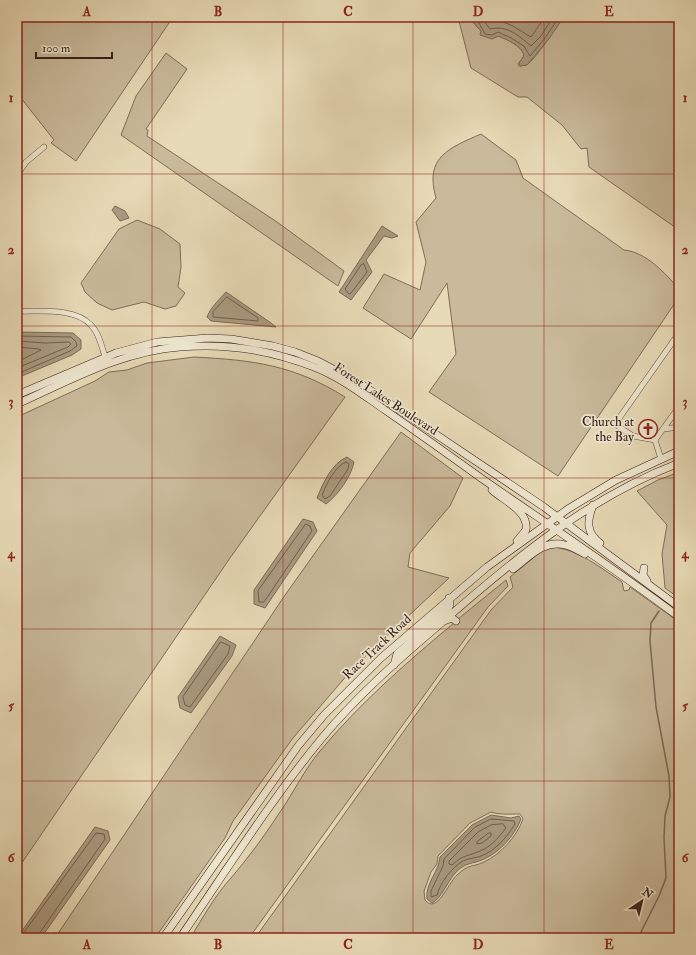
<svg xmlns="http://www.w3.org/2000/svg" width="696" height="955" font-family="'IM FELL Double Pica',serif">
  <rect width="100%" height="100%" fill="#e7dab6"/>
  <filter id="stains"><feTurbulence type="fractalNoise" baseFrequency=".005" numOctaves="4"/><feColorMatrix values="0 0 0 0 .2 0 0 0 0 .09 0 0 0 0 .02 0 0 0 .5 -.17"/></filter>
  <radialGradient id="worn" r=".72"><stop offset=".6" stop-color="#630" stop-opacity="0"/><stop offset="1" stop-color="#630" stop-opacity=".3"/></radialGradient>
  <path fill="#c9ba9b" stroke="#7f6d5a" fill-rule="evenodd" d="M18 17H173L76 161 51 143 54 140 17 93V19Z
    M458 17H472V21L481 31 494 38 498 36C506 39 523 46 524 56L518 64 520 66 527 65C538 55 546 42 554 30L536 17H679V230L589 167 587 148 581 149 562 125 527 97H518L471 68Z
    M166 53 187 69 146 129 148 130 147 136 277 222 344 271 338 286 121 135 136 96Z
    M481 134 516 160 523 178 624 250C646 252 665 273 679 289V297L558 476 429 392 456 354 447 283 411 339 363 308 384 274 420 290 426 262 416 222 436 198C424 157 449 148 481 134Z
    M137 220 160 229 180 244 181 267 178 287 185 293 176 306 165 309 144 302 112 310 97 303 85 292 81 283 119 229Z
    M194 357C253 360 294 365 345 397L230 558 17 870V417L95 381 109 372 127 370 147 363Z
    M401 432 463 478 450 506 410 553 408 567 449 578 355 666 293 738 233 821 225 838 155 938H55L283 598Z
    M679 472V598L665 588 662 554 667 525 637 491 658 480Z
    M553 547C579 550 601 568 622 582L624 591 629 590 630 587 679 622V938H255L491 610 513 587 510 577 543 550ZM491 812C498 815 512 814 520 814L523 819C517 836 501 854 484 862 471 868 470 863 457 875 448 883 437 915 425 900L424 891 431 872 437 864 438 856 470 823Z
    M506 580 508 586 488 607 249 938H190C203 918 215 895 231 878 249 857 265 835 280 812 294 792 304 770 320 751 359 704 407 662 454 623L456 625 460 621 458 619Z"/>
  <path fill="#aa9b81" stroke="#7b6a57" d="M472 17H564L548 40 527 65 519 66V63L524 56C523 46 506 39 498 36L492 39 480 35 481 31 472 21Z
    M115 206 125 211 129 218 120 221 112 210Z
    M382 226 398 236 392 238 384 236 366 260 372 272 351 300 339 292Z
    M226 292 271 323 276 327 211 321 207 317C210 308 219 300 226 292Z
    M17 332 73 333 81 340V349L72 355 17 378Z
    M347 457 354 462C351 477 338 495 326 504L317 498C323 483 332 463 347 457Z
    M303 519 313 522 317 531 265 608 254 604V590Z
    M220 636 236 645 232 656 191 713 180 708 178 697Z
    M491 815 511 818 519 816 521 819C515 835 500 852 484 859 471 865 468 861 456 872 447 882 442 898 432 903L427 899C425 883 439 872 440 857L472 825Z
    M95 827 108 831 110 840 41 938H17Z"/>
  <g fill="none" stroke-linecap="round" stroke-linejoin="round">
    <path stroke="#705e4d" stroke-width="1" d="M476 17 485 34 492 35 498 32 511 38 524 46 530 56 545 38 559 17
      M481 17 490 29C507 25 518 35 531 46L541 36 553 17
      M489 17 492 21C508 20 518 30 531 37L545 17
      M364 264 367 272 351 293 349 294 345 289 361 265Z
      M227 297 258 318V321L213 317V312Z
      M17 336 71 337 76 342 77 346 70 351 17 374
      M17 341 45 343 69 342 71 344 68 347 17 368
      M17 347 39 349 41 350 17 362
      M346 462 349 464 348 469 330 496 325 499 322 495C326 485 335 466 346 462Z
      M306 524 310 526 312 531 264 602H259L258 591Z
      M221 642 230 646 228 654 190 707 185 705 183 697Z
      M491 819 514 821 515 824C508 836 495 851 481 856 476 858 469 858 463 861 452 867 440 883 437 895L431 897V891L443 866 444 859 474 828Z
      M503 824 506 828C499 837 491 847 480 851 467 857 464 854 452 865L449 864V861L478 832 491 825Z
      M489 833H491V836L482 843 477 844V842Z
      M20 938 96 833 104 834 105 839 39 934 38 938"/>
    <path stroke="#7b6a57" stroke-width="1.5" d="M675 595 679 592
      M638 938 659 896 666 878 664 837 665 816 670 797 669 776 656 707 650 641 651 623 659 611"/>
    <g stroke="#624e40" stroke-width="6">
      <path id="street" d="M17 175 26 162 44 147
        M17 311C40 312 74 307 91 325 99 333 102 347 105 357
        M664 429 679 427
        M655 440 679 407
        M661 459 655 440 633 436 615 424 679 333"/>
    </g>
    <g stroke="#352019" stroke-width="8">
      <path id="secondary" d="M17 395 116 353 157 342 208 338 231 339 273 346 295 352 318 361 358 382 544 507 679 607
        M17 404C69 381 122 351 180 347 227 343 271 350 314 367 340 377 362 394 385 410 417 432 449 455 481 478 547 524 614 568 679 617
        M492 490C504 501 529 511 526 530L517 541
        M593 505C587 521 586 533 600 543
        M644 568 643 575 647 581
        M513 569C528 558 544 539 565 545 572 546 579 551 585 554
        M444 621 452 618 456 621
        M394 665 397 654 446 611 450 605 449 598
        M163 938 298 746 324 715 381 658 487 567 568 509 616 480 679 451
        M180 938C226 871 270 801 322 738 357 696 398 660 439 625 512 561 587 498 679 463"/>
    </g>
    <use href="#street" stroke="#efe7d0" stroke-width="5"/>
    <use href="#secondary" stroke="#efe7d0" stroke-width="7"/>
  </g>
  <path fill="none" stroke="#8f2418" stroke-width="1" stroke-opacity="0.55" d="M152 17V938M283 17V938M413 17V938M544 17V938M17 174H679M17 326H679M17 478H679M17 629H679M17 781H679"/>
  <defs>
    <g id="church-ring" transform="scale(1)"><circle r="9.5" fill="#efe7d0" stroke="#8f2418" stroke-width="1.5"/><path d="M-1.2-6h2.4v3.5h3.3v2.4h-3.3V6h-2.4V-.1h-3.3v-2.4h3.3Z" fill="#8f2418"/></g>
  </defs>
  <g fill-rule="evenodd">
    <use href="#church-ring" x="648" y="429"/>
  </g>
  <g text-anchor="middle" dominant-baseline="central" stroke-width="3.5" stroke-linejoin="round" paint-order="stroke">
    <g font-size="13" fill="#352019" stroke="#efe7d0">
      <text transform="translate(386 399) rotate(33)">Forest Lakes Boulevard</text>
      <text transform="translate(377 647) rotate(-43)">Race Track Road</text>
    </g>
    <g font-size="13" fill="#352019" stroke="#efe7d0" text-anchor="end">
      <text x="634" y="422">Church at<tspan x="634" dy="15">the Bay</tspan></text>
    </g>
  </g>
  <rect width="696" height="955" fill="none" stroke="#e7dab6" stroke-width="44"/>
  <g transform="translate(642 901) rotate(35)" stroke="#efe7d0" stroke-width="3" paint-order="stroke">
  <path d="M0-3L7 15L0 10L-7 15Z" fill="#352019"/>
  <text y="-6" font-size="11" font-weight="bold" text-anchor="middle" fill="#352019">N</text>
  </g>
  <path d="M36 52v6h76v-6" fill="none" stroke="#352019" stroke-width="2"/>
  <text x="42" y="52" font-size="12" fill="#352019" stroke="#efe7d0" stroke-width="3" paint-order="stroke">100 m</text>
  <rect x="22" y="22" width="652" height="911" fill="none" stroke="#8f2418" stroke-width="1.5"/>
  <g font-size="13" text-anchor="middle" font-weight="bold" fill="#8f2418">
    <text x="87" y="16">A</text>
    <text x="218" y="16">B</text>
    <text x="348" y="16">C</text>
    <text x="478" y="16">D</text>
    <text x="609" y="16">E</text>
    <text x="11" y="102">1</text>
    <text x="685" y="102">1</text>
    <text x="11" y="254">2</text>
    <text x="685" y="254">2</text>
    <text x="11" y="406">3</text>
    <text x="685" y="406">3</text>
    <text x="11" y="558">4</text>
    <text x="685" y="558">4</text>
    <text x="11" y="710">5</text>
    <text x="685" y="710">5</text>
    <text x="11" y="862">6</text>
    <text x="685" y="862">6</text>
    <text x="87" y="949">A</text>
    <text x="218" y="949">B</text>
    <text x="348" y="949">C</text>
    <text x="478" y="949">D</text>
    <text x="609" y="949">E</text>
  </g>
  <rect width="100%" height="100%" filter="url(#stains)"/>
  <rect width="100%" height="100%" fill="url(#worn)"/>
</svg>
